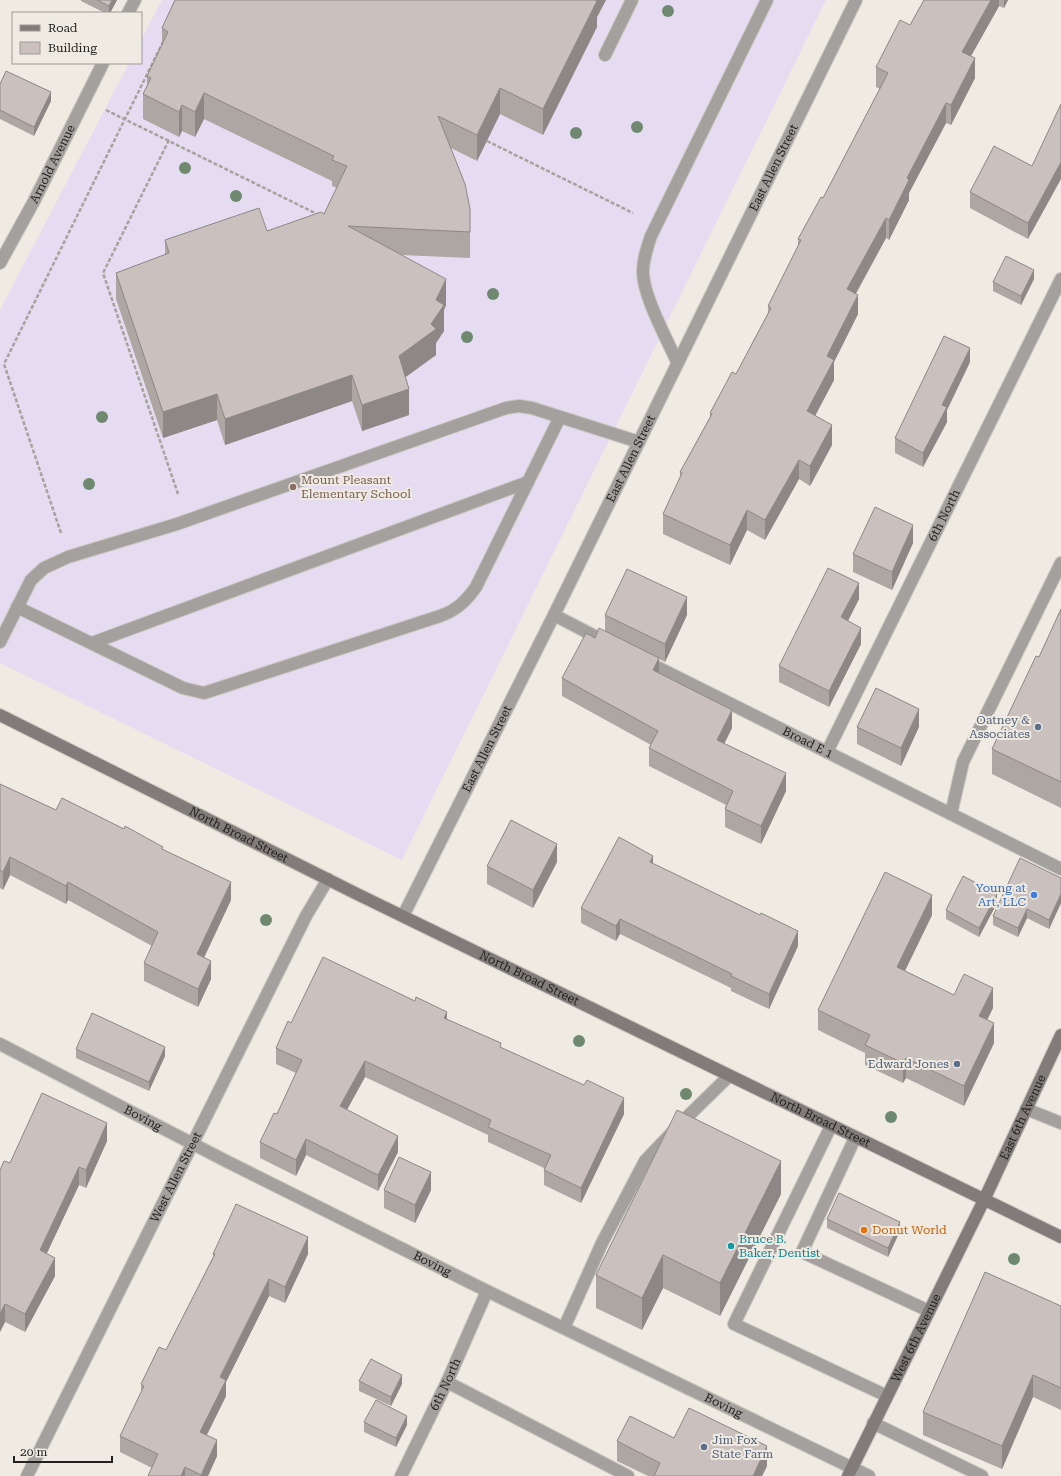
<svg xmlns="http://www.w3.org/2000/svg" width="1061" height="1476" font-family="'Roboto Serif',serif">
  <rect width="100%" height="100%" fill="#efeae2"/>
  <path fill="#e5dcf2" d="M162 0H826L402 860 0 663V310L129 63H141V40Z"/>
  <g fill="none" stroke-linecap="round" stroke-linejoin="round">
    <g stroke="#cac6bf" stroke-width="14">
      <g id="lane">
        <path d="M128 13 135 0"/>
        <path d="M605 55 632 0"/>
        <path id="s1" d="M0 263 33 203 103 63"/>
        <path d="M677 362C667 339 643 296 643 272 643 259 647 248 651 236L767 0"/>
        <path d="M17 607 183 688 204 693 440 616C457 610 466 601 476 587L560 417"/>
        <path d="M554 615 610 644"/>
        <path d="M0 642 31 580 44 568 68 557 177 524 506 408 519 406 532 408 639 442"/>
        <path d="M92 643 528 482"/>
        <path id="s2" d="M645 661 1061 869"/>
        <path id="s3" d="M827 752 1061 279"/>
        <path d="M951 814 963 762 1061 563"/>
        <path id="s4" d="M0 1044 226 1161 487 1291 869 1476"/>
        <path d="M1026 1109 1061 1123"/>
        <path d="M831 1126 734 1324 887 1396"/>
        <path d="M855 1138 802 1252 929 1311"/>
        <path d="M564 1328 602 1243 645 1161 685 1119 729 1076"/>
        <path d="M447 1382 628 1476"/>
        <path d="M873 1423 982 1476"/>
        <path id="s5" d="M401 1476 447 1382 487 1291"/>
      </g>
    </g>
    <g stroke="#cac6bf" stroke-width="14">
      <g id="street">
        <path id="s6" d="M403 916 554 615 856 0"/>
        <path id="s7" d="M27 1476 306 916 328 879"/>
      </g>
    </g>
    <g stroke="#cac6bf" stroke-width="14">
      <g id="secondary">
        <path id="s8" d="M0 715 355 893 1061 1237"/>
        <path id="s9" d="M848 1476 984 1200 1061 1035"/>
      </g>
    </g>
    <path stroke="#a6a29c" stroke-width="2.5" stroke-dasharray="4 2" stroke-linecap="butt" d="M106 110 319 215
      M169 140 103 273 178 494
      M487 141 633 213
      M61 533 4 364 163 42"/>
    <use href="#lane" stroke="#a4a09e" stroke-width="12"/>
    <use href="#street" stroke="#a4a09e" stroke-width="12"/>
    <use href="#secondary" stroke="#817c7a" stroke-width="12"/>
  </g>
  <g fill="#6e8970">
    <circle cx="668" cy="11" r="6"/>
    <circle cx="637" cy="127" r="6"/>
    <circle cx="576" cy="133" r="6"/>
    <circle cx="185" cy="168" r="6"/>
    <circle cx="236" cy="196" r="6"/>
    <circle cx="493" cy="294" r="6"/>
    <circle cx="467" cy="337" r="6"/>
    <circle cx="102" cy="417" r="6"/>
    <circle cx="89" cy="484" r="6"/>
    <circle cx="266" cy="920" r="6"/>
    <circle cx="579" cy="1041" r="6"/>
    <circle cx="686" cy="1094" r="6"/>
    <circle cx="891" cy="1117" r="6"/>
    <circle cx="1014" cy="1259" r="6"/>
  </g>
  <path fill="#aea6a3" d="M81 0H117L110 13H105L81 1Z
    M175 0H606L597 17V27L543 135 500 114 477 161 451 148 470 209V258L401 255 446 305 444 310V331L436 343V355L405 377 409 415 362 431 352 401 225 445 217 420 163 438 116 299V273L165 255V240L267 231 324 214 337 188 332 186V181L204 119 195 137 182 131 179 137 143 119V94L147 86V76L162 46V28Z
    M924 0H1008L1004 8 999 6 971 56 975 78 951 125 946 123 909 193V200L889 240 886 238 856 294 858 314 834 362V380L815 416 832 445 810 486 799 479 765 540 747 530 730 565 663 534V514L680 479V472L710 417V413L736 374 768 313V306L798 246V239L823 198 880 89 876 87V67L910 25Z
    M0 84 51 101 34 136 0 119Z
    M1032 166 1028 239 970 208V192Z
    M1034 279 1021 305 993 291V282Z
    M970 362 947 410V422L923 467 895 453V438Z
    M913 543 892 590 853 572V554Z
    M859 599 848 621 861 644 829 707 779 682V666Z
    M1061 609V808L992 774V749L1039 657Z
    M605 615H687L665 662 659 659V673L732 728 724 744 786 791 761 844 725 827V809L726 805 649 766V748L651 745 562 696V678L595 638 605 631Z
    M857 727H919L901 766 857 744Z
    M0 784 56 810 163 850 231 900 204 958 211 979 198 1007 144 981V963L152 946 68 900 66 904 10 875 3 890 0 888Z
    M557 862 533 908 487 884V866Z
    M653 864 798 946 769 1009 731 991V988L620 934 616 941 581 923V908Z
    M1061 878V903L1049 929 1027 918 1018 937 993 925V916Z
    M997 903 979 937 946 919V910Z
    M932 915 905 971 954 995 993 1008 987 1020 994 1043 964 1106 906 1078 903 1083 865 1065V1053L818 1030V1010Z
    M447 1019 624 1114 581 1203 544 1185V1168L488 1142V1135L365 1077 347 1110 398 1152 378 1191 306 1155 296 1176 260 1158V1142L277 1114 296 1073 276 1064V1048L291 1023Z
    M76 1049 165 1056 149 1091 76 1058Z
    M107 1141 86 1188 79 1185 46 1254 55 1276 25 1332 5 1322 0 1332 10 1163Z
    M384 1190H431L415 1223 384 1208Z
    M781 1194 720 1316 663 1288 642 1330 596 1308V1275Z
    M827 1219 900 1231 888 1257 827 1228Z
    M213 1254H308L285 1303 269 1296 226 1382V1396L207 1435 217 1456 208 1476H148L152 1468 120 1452V1436L141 1393V1384L166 1350 213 1257Z
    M1061 1306V1410L1033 1397 1002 1469 923 1435V1412Z
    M359 1381 402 1384 391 1406 359 1391Z
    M364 1422 407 1425 396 1447 364 1432Z
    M674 1438 767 1466 762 1476H648L617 1461V1441Z"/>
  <path fill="#8d8785" d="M112 0H117L110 13H109V6Z
    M594 0H606L597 17V27L543 135V109Z
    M991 0H999V6L962 72V52Z
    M1004 0H1008L1004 8Z
    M975 58V78L951 125V105Z
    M500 88V114L477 161V135Z
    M51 92V101L34 136V127Z
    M204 93V119L195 137V112Z
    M946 103V123L909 193V200L889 240V220L907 178Z
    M182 105V131L179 137V112Z
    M1061 162V179L1028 239V223Z
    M886 218V238L847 309V289Z
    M1034 270V279L1021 305V296Z
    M446 279V305L444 310V331L436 343V355L399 382V356L431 324 436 300Z
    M858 295V314L834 362V380L807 431V411L827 356Z
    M970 348V362L947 410V422L923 467V453L942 405Z
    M352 375V401L225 445V419Z
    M409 389V415L362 431V405Z
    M217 394V420L163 438V412Z
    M832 425V445L810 486V466Z
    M799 460V479L765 540V520Z
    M747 510V530L730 565V545Z
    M913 525V543L892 590V572Z
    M859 583V599L841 634V617Z
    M687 597V615L665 662V644Z
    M861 628V644L829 707V691Z
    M659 658V676L653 670Z
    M919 709V727L901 766V748Z
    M732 710V728L717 758V740Z
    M786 773V791L761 844V826Z
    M557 844V862L533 908V890Z
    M653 856V871L650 862Z
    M10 857V875L3 890V872Z
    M68 882V900L66 904V886Z
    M231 882V900L197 972V954Z
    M997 894V903L979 937V928Z
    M1061 894V903L1049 929V920Z
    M932 895V915L897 987V967Z
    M1027 909V918L1018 937V928Z
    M620 919V934L616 941V926Z
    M798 931V946L769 1009V994Z
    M211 961V979L198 1007V989Z
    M993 988V1008L979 1036V1016Z
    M447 1012V1028L444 1018Z
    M994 1023V1043L964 1106V1086Z
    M165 1047V1056L149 1091V1082Z
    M906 1058V1078L903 1083V1063Z
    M365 1061V1077L340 1122V1106Z
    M624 1098V1114L581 1203V1188Z
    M107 1123V1141L86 1188V1170Z
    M398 1136V1152L378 1191V1175Z
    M306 1139V1155L296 1176V1160Z
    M781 1161V1194L720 1316V1283Z
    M79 1167V1185L40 1268V1250Z
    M431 1172V1190L415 1223V1205Z
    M900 1222V1231L888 1257V1248Z
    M308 1237V1254L285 1303V1287Z
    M663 1255V1288L642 1330V1298Z
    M55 1258V1276L25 1332V1314Z
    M269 1279V1296L226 1382V1396L200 1448V1432L220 1377Z
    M5 1304V1322L0 1332V1314Z
    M402 1375V1384L391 1406V1397Z
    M1033 1375V1397L1002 1469V1446Z
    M407 1416V1425L396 1447V1438Z
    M217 1440V1456L208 1476H201Z
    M767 1446V1466L762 1476H753Z
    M185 1467V1476H181Z"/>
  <path fill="#cac1be" stroke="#8d8785" d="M97 0H112L109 6Z
    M175 0H595L597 1 543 109 500 88 477 135 438 116 465 184 470 209V232L348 226 446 279 436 300 444 305 431 324 436 329 399 356 409 389 362 405 352 375 225 419 217 394 163 412 116 273 169 253 165 240 259 208 267 231 321 212 324 214 347 166 332 160 334 156 204 93 195 112 182 105 179 112 143 94 151 78 147 76 168 32 162 28Z
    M924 0H991L962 52 975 58 951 105 946 103 907 178 909 180 889 220 886 218 847 289 858 295 827 356 834 360 807 411 832 425 810 466 799 460 765 520 747 510 730 545 663 514 682 473 680 472 712 414 710 413 732 372 736 374 771 308 768 306 801 240 798 239 821 197 823 198 888 73 876 67 900 20 910 25Z
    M6 71 51 92 34 127 0 110V84Z
    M1061 104V162L1028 223 970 192 994 146 1032 166Z
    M1006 256 1034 270 1021 296 993 282Z
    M944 336 970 348 942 405 947 407 923 453 895 438Z
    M875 507 913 525 892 572 853 554Z
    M828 568 859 583 841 617 861 628 829 691 779 666Z
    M627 569 687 597 665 644 605 615Z
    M1061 609V782L992 749 1036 656 1039 657Z
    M599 628 659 658 653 670 732 710 717 740 786 773 761 826 725 809 733 791 649 748 658 731 562 678 586 633 595 638Z
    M876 688 919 709 901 748 857 727Z
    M0 784 56 810 62 798 124 829 125 826 163 847 162 849 231 882 197 954 211 961 198 989 144 963 158 932 68 882 66 886 10 857 3 872 0 870Z
    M511 820 557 844 533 890 487 866Z
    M619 837 653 856 650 862 760 915 761 913 798 931 769 994 731 976 732 974 620 919 616 926 581 908Z
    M1020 858 1061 878V894L1049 920 1027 909 1018 928 993 916Z
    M885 872 932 895 897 967 954 995 964 974 993 988 979 1016 994 1023 964 1086 906 1058 903 1063 865 1045 870 1035 818 1010Z
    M963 876 997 894 979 928 946 910Z
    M323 957 415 1001 416 997 447 1012 444 1018 501 1043 500 1047 584 1085 587 1080 624 1098 581 1188 544 1170 551 1155 488 1127 491 1120 365 1061 340 1106 398 1136 378 1175 306 1139 296 1160 260 1142 274 1113 277 1114 302 1060 276 1048 288 1021 291 1023Z
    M92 1013 165 1047 149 1082 76 1049Z
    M42 1093 107 1123 86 1170 79 1167 40 1250 55 1258 25 1314 5 1304 0 1314V1170L4 1161 10 1163Z
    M677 1110 781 1161 720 1283 663 1255 642 1298 596 1275Z
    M399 1157 431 1172 415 1205 384 1190Z
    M839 1193 900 1222 888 1248 827 1219Z
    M236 1204 308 1237 285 1287 269 1279 220 1377 226 1380 200 1432 217 1440 201 1475 185 1467 181 1476H148L158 1454 120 1436 144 1386 141 1384 159 1347 166 1350 215 1254H213Z
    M985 1272 1061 1306V1388L1033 1375 1002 1446 923 1412Z
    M371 1359 402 1375 391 1397 359 1381Z
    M376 1400 407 1416 396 1438 364 1422Z
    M689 1408 767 1446 753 1476H654L660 1463 617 1441 630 1416 674 1438Z"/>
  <circle fill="#8d6e63" stroke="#efeae2" stroke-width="1.5" cx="293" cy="487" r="4"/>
  <g fill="#5c6f8a" stroke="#efeae2" stroke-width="1.5">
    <circle cx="1038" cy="727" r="4"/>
    <circle cx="957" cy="1064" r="4"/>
    <circle cx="704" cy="1447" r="4"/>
  </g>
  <circle fill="#3f7fe0" stroke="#efeae2" stroke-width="1.5" cx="1034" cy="895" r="4"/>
  <circle fill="#e8710a" stroke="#efeae2" stroke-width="1.5" cx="864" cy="1230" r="4"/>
  <circle fill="#0f9aa8" stroke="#efeae2" stroke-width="1.5" cx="731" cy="1246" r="4"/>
  <g text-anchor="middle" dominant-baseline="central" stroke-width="4" stroke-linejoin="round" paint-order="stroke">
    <g font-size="12" fill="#22211e" stroke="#efeae2">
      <text stroke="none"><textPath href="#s1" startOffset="112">Arnold Avenue</textPath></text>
      <text stroke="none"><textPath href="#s6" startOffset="835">East Allen Street</textPath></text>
      <text stroke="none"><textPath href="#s6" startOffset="511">East Allen Street</textPath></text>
      <text stroke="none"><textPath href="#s3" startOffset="264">6th North</textPath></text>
      <text stroke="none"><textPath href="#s2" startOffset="182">Broad E 1</textPath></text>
      <text stroke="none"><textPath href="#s6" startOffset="187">East Allen Street</textPath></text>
      <text stroke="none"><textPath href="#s8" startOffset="267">North Broad Street</textPath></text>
      <text stroke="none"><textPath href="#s8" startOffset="591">North Broad Street</textPath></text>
      <text stroke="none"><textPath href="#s4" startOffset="161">Boving</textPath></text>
      <text stroke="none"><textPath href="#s9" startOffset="399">East 6th Avenue</textPath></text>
      <text stroke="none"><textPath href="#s8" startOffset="915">North Broad Street</textPath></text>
      <text stroke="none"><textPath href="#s7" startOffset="334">West Allen Street</textPath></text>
      <text stroke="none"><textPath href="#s4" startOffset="485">Boving</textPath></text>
      <text stroke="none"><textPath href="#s9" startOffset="154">West 6th Avenue</textPath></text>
      <text stroke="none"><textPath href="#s5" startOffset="102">6th North</textPath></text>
      <text stroke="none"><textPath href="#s4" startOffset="809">Boving</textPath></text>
    </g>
    <g font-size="12" fill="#785e54" stroke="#efeae2" text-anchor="start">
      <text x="301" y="480">Mount Pleasant<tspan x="301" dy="14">Elementary School</tspan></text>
    </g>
    <g font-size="12" fill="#4e5e75" stroke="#efeae2" text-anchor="end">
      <text x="1030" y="720">Oatney &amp;<tspan x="1030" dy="14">Associates</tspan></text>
      <text x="949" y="1064">Edward Jones</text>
      <text x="712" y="1440" text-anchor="start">Jim Fox<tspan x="712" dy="14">State Farm</tspan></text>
    </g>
    <g font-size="12" fill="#366cbe" stroke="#efeae2" text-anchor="end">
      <text x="1026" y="888">Young at<tspan x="1026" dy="14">Art, LLC</tspan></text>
    </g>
    <g font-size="12" fill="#c56008" stroke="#efeae2" text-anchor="start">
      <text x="872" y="1230">Donut World</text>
    </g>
    <g font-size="12" fill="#0d838f" stroke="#efeae2" text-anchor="start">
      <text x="739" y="1239">Bruce B.<tspan x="739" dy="14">Baker, Dentist</tspan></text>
    </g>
  </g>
  <rect x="12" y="12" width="130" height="52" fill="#efeae2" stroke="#9d9a94"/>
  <rect x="20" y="25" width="20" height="6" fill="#817c7a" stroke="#9d9a94"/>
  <text x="48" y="32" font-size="12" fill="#22211e">Road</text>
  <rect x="20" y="42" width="20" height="12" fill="#cac1be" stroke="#9d9a94"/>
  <text x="48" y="52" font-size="12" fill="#22211e">Building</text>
  <path d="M14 1456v6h98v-6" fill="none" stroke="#22211e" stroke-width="2"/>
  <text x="20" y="1456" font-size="12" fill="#22211e" stroke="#efeae2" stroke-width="3" paint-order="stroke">20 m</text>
</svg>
